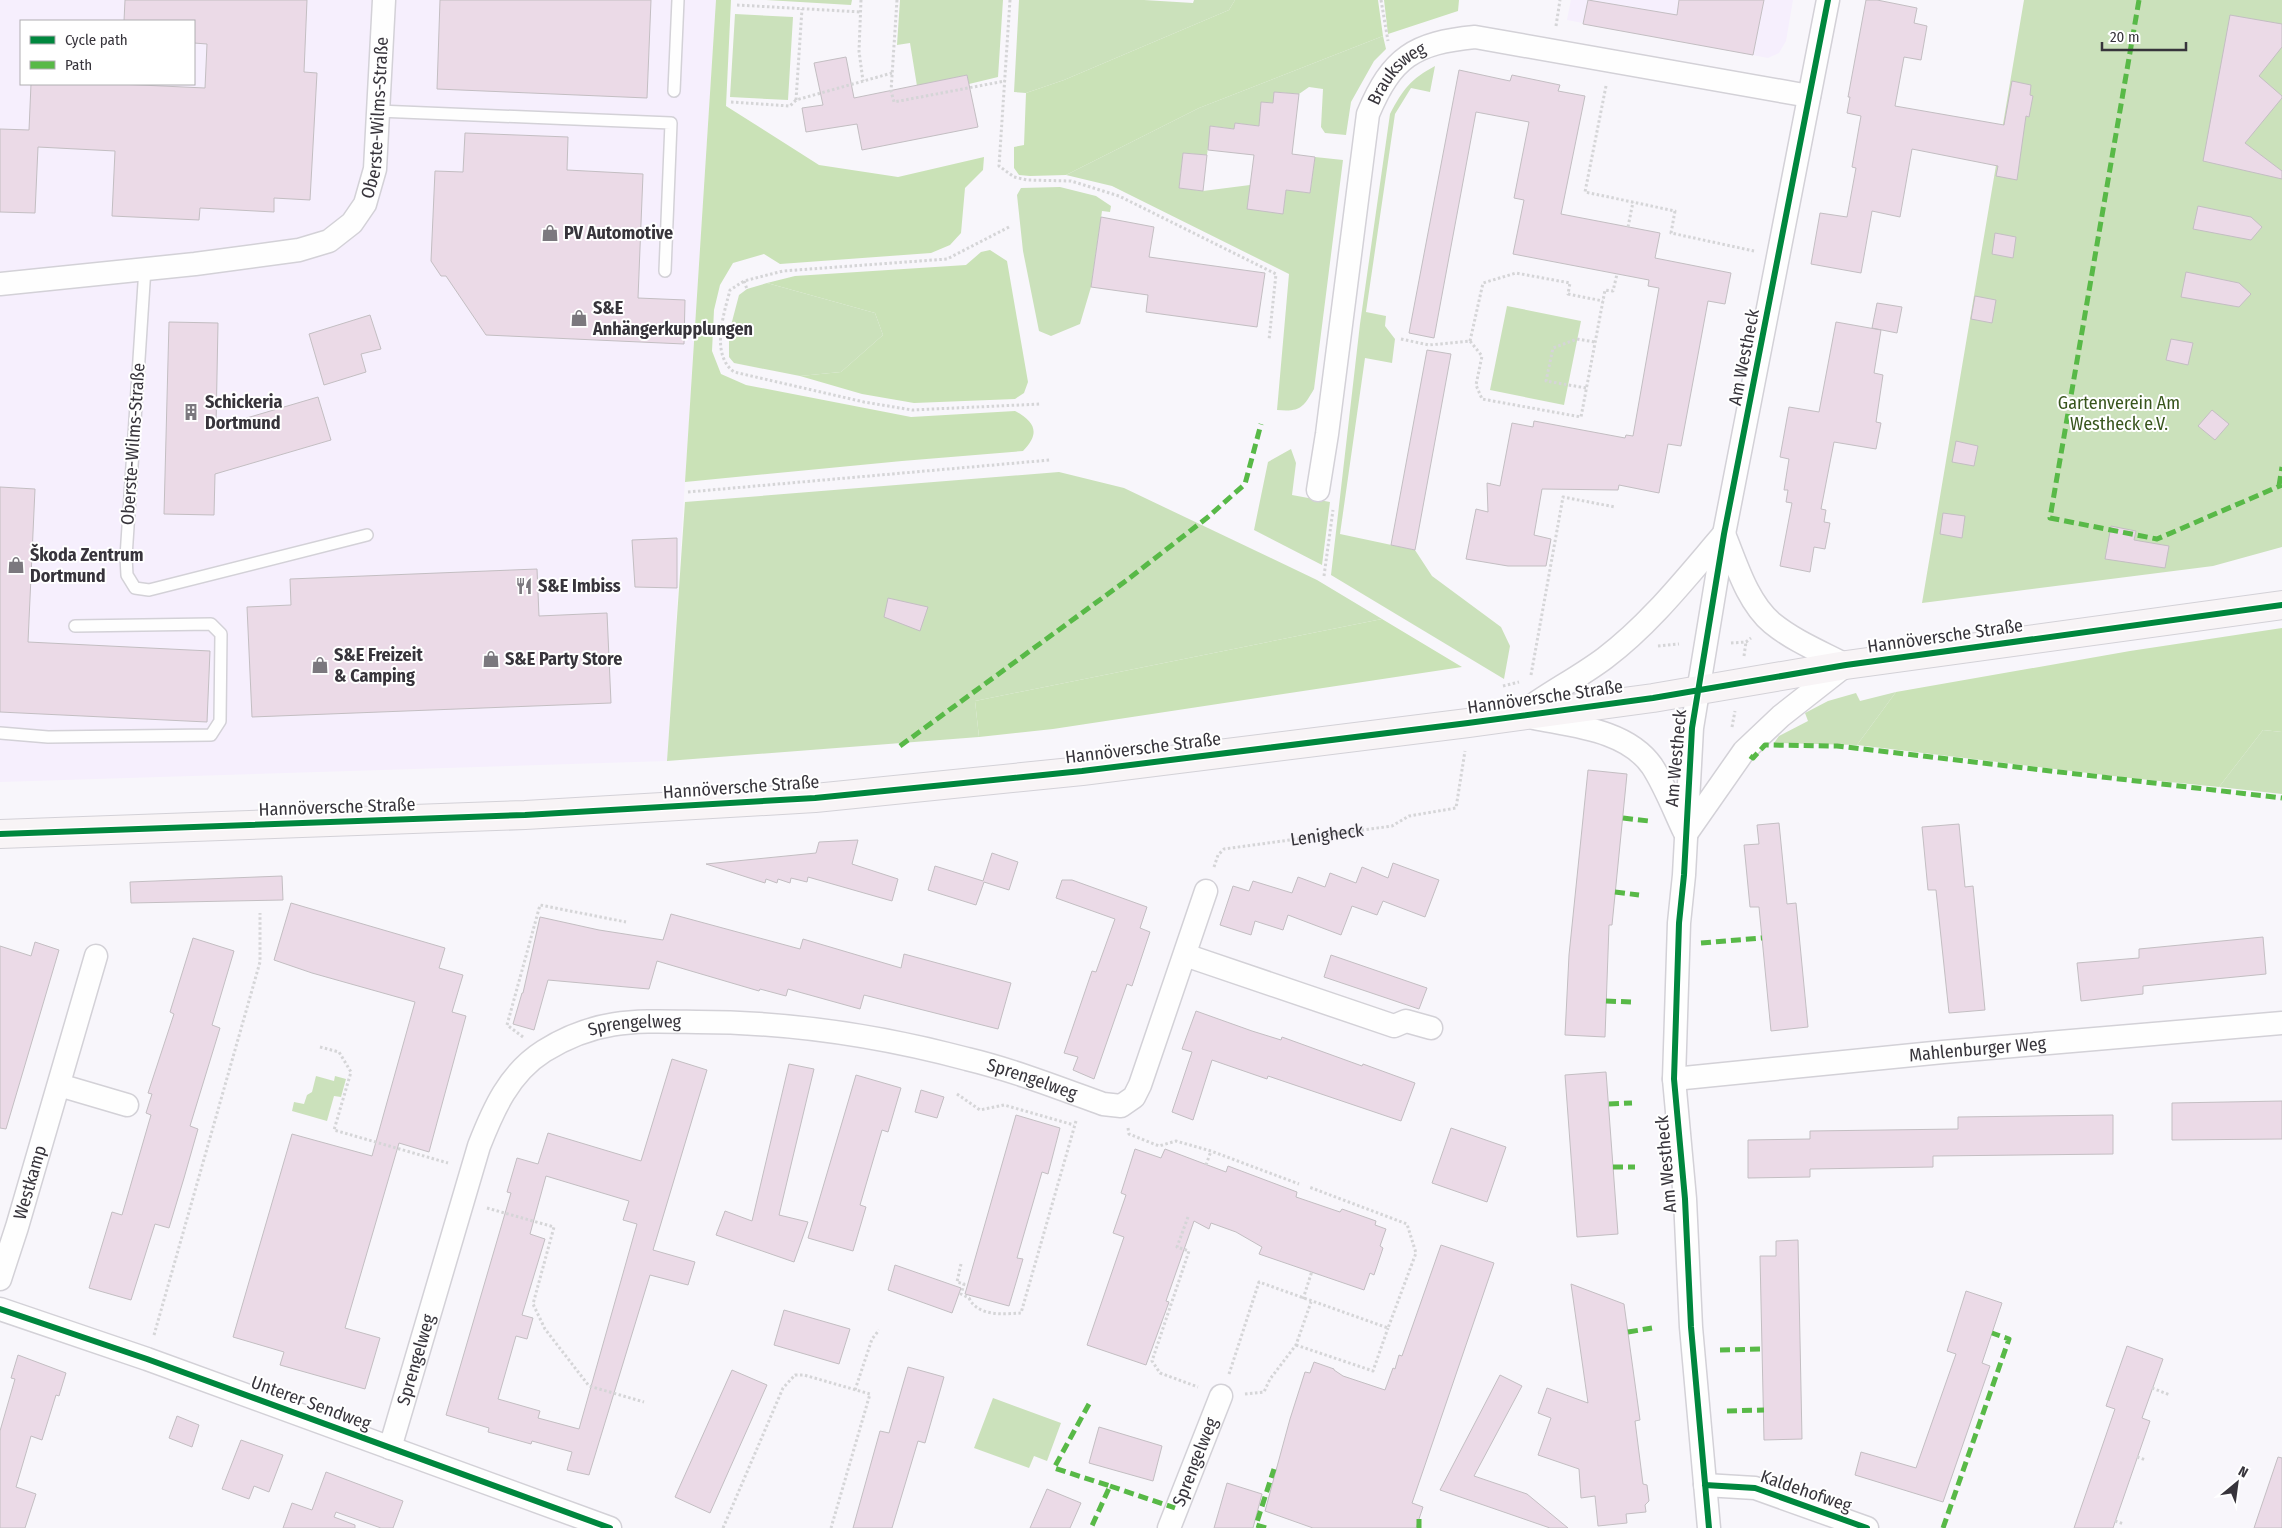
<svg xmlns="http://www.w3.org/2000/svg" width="2282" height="1528" font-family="'Fira Sans Condensed',sans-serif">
  <rect width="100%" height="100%" fill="#f8f6fb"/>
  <path fill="#f6effd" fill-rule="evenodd" d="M0 0H716L667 761 0 782ZM21 21H194V84H21Z
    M1571 0H1793L1786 41 1779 53 1768 58 1567 20Z"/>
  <path fill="#cbe1bb" d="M766 0H852L851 5Z
    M900 0H1003L998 77 969 84 967 75 917 86 910 43 897 45Z
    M1019 0H1144L1193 3 1194 0H1235L1229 10 1064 80 1026 93 1014 92Z
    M2024 0H2282V547L2213 566 1922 603Z
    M735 14 793 17 788 100 730 97Z
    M1383 36 1386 49 1374 61 1351 102 1346 135 1325 133 1321 127 1323 89 1309 87 1299 94 1275 92 1273 103 1261 102 1259 126 1235 123 1234 129 1211 126 1207 155 1183 153 1179 188 1203 191 1250 185 1283 213 1286 190 1310 193 1315 157 1343 160 1314 389C1303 408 1300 412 1277 410L1289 274 1112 186 1066 175 1199 108Z
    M1435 66 1430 92 1411 88 1395 114 1366 312 1386 316 1385 326 1395 339 1392 363 1365 358 1340 534 1415 550 1432 576 1501 627 1510 646 1504 679 1331 575 1360 324 1390 114C1403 89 1411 79 1435 66Z
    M1060 187 1096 196 1111 206 1110 212 1102 211 1091 287 1080 324 1051 336 1039 331 1023 251 1017 195 1021 188Z
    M767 283 875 313 883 335 841 372 800 376 734 363 729 357V333L739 295 747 289Z
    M1507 306 1581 321 1564 405 1490 390Z
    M1291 449 1296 463 1292 495 1330 502 1322 565 1254 530 1268 462Z
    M1059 472 1124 488 1317 580 1382 619 975 701 979 737 667 761 685 502Z
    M1896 692 1857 745 1774 743 1779 736 1808 721 1805 713 1828 701 1856 693 1860 701Z
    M2263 730 2282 732V794L2219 787Z
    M316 1076 334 1081 335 1076 346 1079 341 1097 334 1096 327 1121 292 1111 294 1102 304 1104 307 1095 312 1092Z
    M993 1398 1061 1423 1047 1461 1034 1456 1029 1468 974 1448Z"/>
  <path fill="#cae2b7" d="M716 0H731L726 106 819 165 898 177 984 157 983 170 965 188 961 233 950 245 931 253 780 264 764 254 733 263 720 285 714 310 712 351 721 374 746 385 911 417 1015 411C1036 422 1040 434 1023 451L902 461 685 482Z
    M1235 0H1378L1383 36 1199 108 1066 175 1030 176 1019 175 1014 168V147L1024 145 1026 93 1064 80 1229 10Z
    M1384 0H1459L1458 11 1388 34Z
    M990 250 1007 261 1028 382 1024 393 1015 399 914 403 862 394 800 376 841 372 883 335 875 313 767 283 795 276 966 265 981 252Z
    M1382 619 1462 667 1053 729 979 737 975 701Z
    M2282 628V732L2263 730 2219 787 2130 778 1857 745 1896 692 2130 651Z"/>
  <path fill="#ebdae7" stroke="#c3bec2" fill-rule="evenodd" d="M125 0H307L304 72 317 73 310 200 274 198V212L200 208 199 220 112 216 115 151 38 147 35 213 0 212V129L29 130 31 84H119L205 88 207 44 194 43V21H124Z
    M440 0H651L647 98 437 89Z
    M1588 0 1677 15 1679 0H1764L1753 55 1583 24Z
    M1866 0H1877L1917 8 1914 23 1927 26 1921 60 1904 57 1895 106 2004 125 2012 81 2031 85 2030 95 2033 96 2029 117 2026 116 2017 180 1996 176 1998 166 1912 149 1900 217 1872 211 1861 273 1811 264 1820 213 1847 217 1856 168 1852 167 1861 116 1847 113 1850 97H1848Z
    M2230 15 2282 24V47L2259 76 2282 96V98L2245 143 2282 171V179L2203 161Z
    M846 57 854 98 967 75 978 127 862 150 857 124 806 132 802 108 823 105 814 63Z
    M1459 70 1510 81 1512 75 1560 85 1558 91 1585 96 1561 214 1660 233 1655 258 1731 273 1725 304 1708 301 1681 446 1668 444 1659 493 1619 485 1618 490 1542 489 1534 535 1551 539 1546 566H1508L1466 559 1476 509 1488 512 1487 483 1500 486 1512 423 1533 427 1534 421 1625 438 1626 435 1633 436 1659 288 1648 286 1649 280 1513 254 1524 200 1514 198 1529 122 1476 112 1434 338 1409 333Z
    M1274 92 1299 94 1292 154 1315 157 1310 193 1286 190 1283 214 1247 209 1254 155 1208 150 1210 126 1234 129 1235 123 1259 126 1261 102 1273 103Z
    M465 133 568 137 567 170 643 174 638 298 685 300 684 344 486 335 446 276H441L431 261 435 171 463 172Z
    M1183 153 1207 155 1203 191 1179 188Z
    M2198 206 2251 217 2262 227 2251 240 2193 229Z
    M1101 217 1154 227 1149 257 1265 273 1257 327 1146 312 1148 295 1091 287Z
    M1995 233 2016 237 2013 258 1992 254Z
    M2186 272 2239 283 2251 294 2239 307 2181 297Z
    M1975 296 1996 300 1992 323 1971 319Z
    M1877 303 1902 307 1897 333 1872 328Z
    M370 315 381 349 361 354 366 372 324 385 309 334Z
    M169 322 218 323 216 427 318 397 331 440 215 474 214 515 164 514Z
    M1836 322 1881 330 1874 373 1883 375 1876 422 1881 423 1876 449 1834 442 1821 509 1826 510 1824 522 1830 523 1825 549 1814 547 1810 572 1780 566 1792 503 1786 502 1788 490H1784L1789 459 1780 457 1789 407 1819 412Z
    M2171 339 2193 343 2188 365 2166 360Z
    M1427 350 1451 354 1415 550 1391 545Z
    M2212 410 2229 424 2215 440 2198 426Z
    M1956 441 1978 446 1974 466 1952 462Z
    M0 487 35 489 28 642 210 651 207 722 0 712Z
    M1943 513 1965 516 1962 538 1940 534Z
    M2111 526 2136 531 2134 540 2169 546 2165 568 2105 559Z
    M677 538V588L635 587 632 540Z
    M537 569 539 616 607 613 611 703 252 717 247 607 291 605 290 579Z
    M888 598 928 607 920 631 884 617Z
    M1588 770 1627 774 1612 925H1609L1605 1037 1565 1035 1569 955Z
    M1779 823 1787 904 1796 903 1808 1027 1771 1031 1759 907H1750L1744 845 1759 844 1757 825Z
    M1959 824 1965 887 1973 886 1985 1010 1949 1013 1936 890H1928L1922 827Z
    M858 840 852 864 898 879 892 901 808 877 807 882 791 878 790 883 778 879 777 883 766 879 765 883 706 864 816 853 819 842Z
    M992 853 1018 862 1009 890 984 882 976 905 928 890 935 866 983 881Z
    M1393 863 1439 880 1425 917 1383 901 1377 915 1352 906 1341 935 1288 915 1283 930 1255 921 1251 935 1220 925 1233 886 1249 891 1253 881 1292 893 1298 877 1325 887 1330 873 1356 883 1362 867 1388 878Z
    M282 876 283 900 131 903 130 882Z
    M1062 880H1072L1147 907 1140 928 1150 932 1132 986 1127 984 1094 1079 1073 1070 1078 1057 1064 1053 1092 971 1096 972 1115 919 1056 898Z
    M291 903 445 948 439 968 463 975 452 1012 466 1016 429 1152 399 1143 345 1328 380 1338 365 1389 280 1365 284 1352 233 1337 292 1134 372 1156 415 1002 312 973 274 960Z
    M671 914 800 949 803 939 901 968 904 954 1011 983 998 1029 864 995 860 1009 788 989 786 996 760 989 759 991 657 961 649 989 548 980 534 1030 513 1024 522 993H523L540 917 599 930 663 940Z
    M2263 937 2266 974 2143 986V994L2081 1001 2077 963 2139 958V949Z
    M193 938 234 951 212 1025 220 1028 190 1126 198 1129 184 1178 169 1228 155 1224 131 1300 89 1288 112 1212 122 1215 151 1115 146 1113 152 1094 148 1093 174 1014 170 1012Z
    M35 942 59 950 6 1129 0 1128V946L31 956Z
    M1331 955 1427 988 1419 1009 1324 977Z
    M1196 1011 1252 1031 1281 1040 1282 1037 1362 1066 1363 1064 1415 1083 1401 1121 1268 1076 1267 1079 1212 1060 1193 1120 1172 1112 1192 1052 1182 1049Z
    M672 1059 707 1070 653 1250 695 1262 688 1285 650 1275 589 1475 567 1470 572 1452 532 1441 531 1444 488 1432 489 1428 446 1415 511 1193 507 1192 517 1158 538 1164 548 1133 641 1161ZM546 1176 629 1201 623 1220 637 1224 579 1429 538 1418 540 1411 498 1399 516 1336 527 1339 533 1318 522 1315 545 1239 530 1234Z
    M789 1064 814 1069 779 1215 808 1222 794 1262 716 1235 725 1211 752 1221Z
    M1606 1072 1618 1234 1577 1237 1565 1075Z
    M856 1075 901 1088 888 1132 882 1130 860 1205 866 1207 853 1251 808 1238Z
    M921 1090 944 1097 937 1118 915 1112Z
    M2282 1101V1139L2172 1140V1103Z
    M1016 1115 1060 1128 1048 1174 1042 1172 1017 1258 1023 1259 1009 1306 965 1294Z
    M2113 1115V1154L1933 1156V1167L1810 1169V1177L1748 1178V1140L1810 1139V1131L1958 1129V1117Z
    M1451 1128 1506 1147 1487 1202 1432 1183Z
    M1135 1149 1161 1158 1165 1149 1226 1172 1228 1166 1297 1192 1296 1197 1340 1212 1342 1209 1376 1221 1375 1225 1386 1229 1380 1246 1383 1248 1374 1275 1370 1273 1364 1290 1259 1254 1262 1247 1236 1232 1211 1223 1209 1229 1194 1221 1166 1301 1169 1302 1146 1365 1087 1345 1124 1237 1113 1233 1126 1195 1121 1193Z
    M1798 1240 1802 1439 1764 1440 1760 1256H1776V1241Z
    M1441 1245 1494 1263 1412 1503 1423 1507 1416 1528H1313L1265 1511 1290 1419 1305 1372 1310 1373 1314 1362 1334 1369V1370L1343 1376 1385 1390 1393 1368 1395 1369 1399 1355 1402 1356Z
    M895 1265 961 1288 952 1313 888 1290Z
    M1571 1284 1624 1304 1640 1420 1635 1421 1643 1484 1647 1485 1649 1501 1645 1505 1646 1512 1626 1514 1627 1523 1598 1526 1595 1496 1581 1498 1579 1469 1538 1455 1551 1418 1538 1413 1547 1388 1588 1403Z
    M1966 1291 2002 1303 1982 1363 1990 1366 1943 1502 1855 1475 1861 1452 1916 1468 1956 1354 1947 1351Z
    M784 1310 850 1329 839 1364 774 1345Z
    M2127 1346 2163 1359 2142 1418 2150 1421 2113 1528H2074L2115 1409 2106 1406Z
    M18 1355 66 1373 59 1396 56 1395 42 1440 31 1436 16 1487 36 1494 25 1528H0V1431L15 1379 11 1378Z
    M908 1367 944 1377 925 1443 918 1441 892 1528H853L880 1431 889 1433Z
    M732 1370 767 1385 710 1513 675 1497Z
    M1500 1375 1522 1386 1474 1476 1527 1494 1568 1528H1550L1440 1490Z
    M177 1416 199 1425 192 1447 169 1438Z
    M1099 1427 1162 1446 1153 1481 1089 1463Z
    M241 1440 283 1455 269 1492 254 1486 249 1499 222 1489Z
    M2278 1457 2282 1458V1528H2254Z
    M326 1472 403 1501 393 1528H381L336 1512 334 1517 355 1525V1528H283L292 1503 312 1510Z
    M1227 1483 1262 1494 1253 1528H1214Z
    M1047 1489 1081 1503 1070 1528H1030Z"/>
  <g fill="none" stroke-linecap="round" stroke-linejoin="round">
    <g stroke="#d3d1d7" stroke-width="14">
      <path id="service" d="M674 91 678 0
        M378 111 671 123 665 271
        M145 268 126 557 127 575 135 588 149 590 367 535
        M0 733 48 737 211 735 220 721 221 634 211 624 75 626"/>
    </g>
    <g stroke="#d3d1d7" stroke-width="25">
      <g id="minor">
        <path id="s2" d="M0 284 195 264 299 250 329 241 352 223 365 204 375 169 384 0"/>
        <path id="s3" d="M1318 490 1327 434 1368 114C1392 57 1414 43 1475 37L1809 96"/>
        <path d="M1519 715C1546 694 1577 679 1605 658 1650 624 1686 578 1723 535"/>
        <path d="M1534 718C1573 726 1627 730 1652 766 1665 786 1674 810 1684 831"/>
        <path d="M1686 834 1744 751 1781 716 1846 665C1821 652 1794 641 1772 623 1747 602 1736 563 1724 534"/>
        <path d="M1185 955 1394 1026 1406 1021 1431 1028"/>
        <path id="s4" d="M1674 1079 1943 1052 2282 1023"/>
        <path d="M59 1085 127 1105"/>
        <path id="s5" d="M0 1279 17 1227 96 956"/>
        <path d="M0 1309 147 1359 610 1528"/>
        <path id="s6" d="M390 1448 479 1146C493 1110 509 1073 544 1051 597 1018 637 1021 697 1022 790 1022 877 1035 967 1059 1013 1070 1059 1088 1103 1104L1121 1106 1134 1097 1140 1085 1206 891"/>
        <path d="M1705 1485 1755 1488 1867 1528"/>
        <path id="s7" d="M1169 1528 1221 1396"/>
        <path d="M1709 1528 1691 1327 1685 1199 1674 1079 1679 923 1684 875 1692 728 1724 534 1828 0"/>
      </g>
    </g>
    <g stroke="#d3d1d7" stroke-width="30">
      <path id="secondary" d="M0 834 525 815 815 798 1082 771 1468 723 1653 698 1846 665 2282 605"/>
    </g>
    <g stroke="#d5d5d7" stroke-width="3" stroke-dasharray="2.5 2.5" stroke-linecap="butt">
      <path d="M861 0 859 51 863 81"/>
      <path d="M897 0 891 91 894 102 1005 81"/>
      <path d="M1010 0 999 166 1014 177 1027 180 1071 181 1119 196 1276 274 1269 340"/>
      <path d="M1381 0 1388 41"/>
      <path d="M737 5 861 12"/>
      <path d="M1556 26 1560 0"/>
      <path d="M1606 86 1585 192 1675 211 1671 233 1754 251"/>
      <path d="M796 100 802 9"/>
      <path d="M731 102 790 106 796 100 892 73"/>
      <path d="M1009 227 947 259 783 271 744 281 730 290C724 314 710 354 734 372L864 402 912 410 1041 404"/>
      <path d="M1628 227 1633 202"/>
      <path d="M744 281 747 289"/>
      <path d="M1401 339 1429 345 1470 341 1482 356 1476 385 1482 399 1581 417 1605 290 1613 291 1617 274"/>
      <path d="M1470 341 1483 283 1516 273 1570 283 1568 294 1603 301"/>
      <path d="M1586 388 1546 381 1553 348 1577 339 1595 342"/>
      <path d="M688 492 1050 460"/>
      <path d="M1324 576 1333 510"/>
      <path d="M1731 643 1746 642 1751 638"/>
      <path d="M1658 646 1679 644"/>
      <path d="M1744 656 1746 642"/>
      <path d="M1531 675 1563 497 1615 507"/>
      <path d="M1503 686 1519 682"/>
      <path d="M1732 727 1735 711"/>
      <path id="s1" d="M1214 867 1218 855 1224 849 1392 826 1409 816 1456 808 1465 751"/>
      <path d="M523 1037 507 1025 540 905 626 922"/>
      <path d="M320 1047 339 1052 351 1072 334 1130 448 1163"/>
      <path d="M957 1094 980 1110 1004 1105 1074 1125"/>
      <path d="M1128 1128 1129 1134 1159 1146 1176 1141 1211 1151 1299 1184"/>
      <path d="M1206 1165 1211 1151"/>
      <path d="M487 1208 554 1227 533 1304 545 1329 589 1386 644 1402"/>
      <path d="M1188 1217 1177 1247 1189 1251 1152 1361 1160 1373 1198 1387"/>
      <path d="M961 1264 957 1282 964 1284 961 1294 969 1298C978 1317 1004 1314 1021 1313L1076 1121"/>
      <path d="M1303 1299 1312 1271"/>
      <path d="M154 1335 260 962V913"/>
      <path d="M1296 1345 1373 1371 1388 1328"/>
      <path d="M1229 1374 1259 1282 1388 1328 1416 1253 1407 1224 1309 1187"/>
      <path d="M2152 1388 2170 1395"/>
      <path d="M855 1390 872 1339 879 1330"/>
      <path d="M1245 1394 1264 1392 1270 1379 1296 1345 1311 1302"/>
      <path d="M2137 1457 2146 1460"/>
      <path d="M2115 1521 2124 1524"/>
      <path d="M723 1528 783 1388 795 1375H804L870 1394 831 1528"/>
    </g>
    <use href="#service" stroke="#fefefe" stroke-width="11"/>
    <use href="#minor" stroke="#fefefe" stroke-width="22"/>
    <use href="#secondary" stroke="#f8f4f6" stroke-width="28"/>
    <path stroke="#58b947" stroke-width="5" stroke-dasharray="10 5" stroke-linecap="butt" d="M2139 0 2050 518 2157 539 2282 485
      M2279 486 2282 467
      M900 746 1127 580 1208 517 1245 484 1261 424
      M1750 756 1753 758 1765 745 1837 746 2282 798
      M1623 818 1649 821
      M1615 892 1639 895
      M1701 943 1762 938
      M1606 1001 1631 1002
      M1609 1104 1632 1103
      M1613 1167H1635
      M1628 1332 1652 1328
      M1720 1350 1763 1349
      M1089 1404 1054 1468 1110 1486 1091 1528
      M1727 1411 1764 1410
      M1110 1486 1175 1508
      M1266 1528 1256 1525 1274 1469
      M1419 1528V1519
      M1943 1528 2009 1339 1992 1333"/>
    <g stroke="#fff" stroke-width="9">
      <path id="cycleway" d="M0 834 525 815 815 798 1082 771 1468 723 1653 698 1846 665 2282 605
        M0 1309 147 1359 610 1528
        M1705 1485 1755 1488 1867 1528
        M1709 1528 1691 1327 1685 1199 1674 1079 1679 923 1684 875 1692 728 1724 534 1828 0"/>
    </g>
    <use href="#cycleway" stroke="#00873e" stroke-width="6"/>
  </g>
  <defs>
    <g id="shop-bare" transform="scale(1.35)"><path d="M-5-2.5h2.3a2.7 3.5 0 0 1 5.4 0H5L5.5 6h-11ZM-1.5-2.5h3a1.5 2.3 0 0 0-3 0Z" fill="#7b787e" stroke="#fff" stroke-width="2.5" paint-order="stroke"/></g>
    <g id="building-bare" transform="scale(1.35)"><path d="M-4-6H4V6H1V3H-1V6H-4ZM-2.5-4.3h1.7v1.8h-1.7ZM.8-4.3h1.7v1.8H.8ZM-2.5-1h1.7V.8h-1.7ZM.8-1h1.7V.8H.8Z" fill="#7b787e" stroke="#fff" stroke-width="2.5" paint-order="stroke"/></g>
    <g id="restaurant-bare" transform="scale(1.35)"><path d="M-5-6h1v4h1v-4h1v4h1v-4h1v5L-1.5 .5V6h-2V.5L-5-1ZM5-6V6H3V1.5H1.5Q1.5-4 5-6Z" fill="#7b787e" stroke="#fff" stroke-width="2.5" paint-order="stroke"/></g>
  </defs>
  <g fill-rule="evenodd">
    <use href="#shop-bare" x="550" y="233"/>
    <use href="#shop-bare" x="579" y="318"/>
    <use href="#building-bare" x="191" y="412"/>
    <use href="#shop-bare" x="16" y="565"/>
    <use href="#restaurant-bare" x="524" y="586"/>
    <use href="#shop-bare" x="491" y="659"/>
    <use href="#shop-bare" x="320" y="665"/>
  </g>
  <g text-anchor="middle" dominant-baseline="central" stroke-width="4" stroke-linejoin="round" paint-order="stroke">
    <g font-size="18" fill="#37343b" stroke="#fff">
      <text stroke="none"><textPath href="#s3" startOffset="430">Brauksweg</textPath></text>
      <text stroke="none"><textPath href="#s2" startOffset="472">Oberste-Wilms-Straße</textPath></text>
      <text transform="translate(1744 357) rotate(-79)">Am Westheck</text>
      <text transform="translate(133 444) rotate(-86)">Oberste-Wilms-Straße</text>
      <text transform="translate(1945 636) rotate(-8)">Hannöversche Straße</text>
      <text transform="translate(1545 697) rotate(-8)">Hannöversche Straße</text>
      <text transform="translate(1143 748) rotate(-7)">Hannöversche Straße</text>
      <text transform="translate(1676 758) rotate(-85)">Am Westheck</text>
      <text transform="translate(741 787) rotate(-4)">Hannöversche Straße</text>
      <text transform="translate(337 807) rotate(-2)">Hannöversche Straße</text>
      <text stroke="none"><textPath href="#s1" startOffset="125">Lenigheck</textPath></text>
      <text stroke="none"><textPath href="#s6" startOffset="528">Sprengelweg</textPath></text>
      <text stroke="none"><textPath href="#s4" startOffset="305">Mahlenburger Weg</textPath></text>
      <text stroke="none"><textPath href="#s6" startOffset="932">Sprengelweg</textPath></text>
      <text transform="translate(1666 1164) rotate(-95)">Am Westheck</text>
      <text stroke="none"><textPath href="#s5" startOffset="101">Westkamp</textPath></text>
      <text stroke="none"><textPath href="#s6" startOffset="92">Sprengelweg</textPath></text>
      <text transform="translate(311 1403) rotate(20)">Unterer Sendweg</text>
      <text stroke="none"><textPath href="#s7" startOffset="71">Sprengelweg</textPath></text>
      <text transform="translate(1806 1491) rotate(19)">Kaldehofweg</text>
    </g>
    <g font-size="18" font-weight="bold" fill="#37343b" stroke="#fff" text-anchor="start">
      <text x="564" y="233">PV Automotive</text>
      <text x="593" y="308">S&amp;E<tspan x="593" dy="21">Anhängerkupplungen</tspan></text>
      <text x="205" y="402">Schickeria<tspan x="205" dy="21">Dortmund</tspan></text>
      <text x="30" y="555">Škoda Zentrum<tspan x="30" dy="21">Dortmund</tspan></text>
      <text x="538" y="586">S&amp;E Imbiss</text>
      <text x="334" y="655">S&amp;E Freizeit<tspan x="334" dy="21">&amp; Camping</tspan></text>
      <text x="505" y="659">S&amp;E Party Store</text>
    </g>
    <g font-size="18" fill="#38551d" stroke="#fff">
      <text x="2119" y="403">Gartenverein Am<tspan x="2119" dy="21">Westheck e.V.</tspan></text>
    </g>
  </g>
  <rect x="20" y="20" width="175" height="65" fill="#ffffff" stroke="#afaeb1"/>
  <rect x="30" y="36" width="25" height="8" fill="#00873e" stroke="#afaeb1"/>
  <text x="65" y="45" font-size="15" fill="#37343b">Cycle path</text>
  <rect x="30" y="61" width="25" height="8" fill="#58b947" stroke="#afaeb1"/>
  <text x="65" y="70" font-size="15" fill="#37343b">Path</text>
  <g transform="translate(2237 1483) rotate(29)" stroke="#ffffff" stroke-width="4" paint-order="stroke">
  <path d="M0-4L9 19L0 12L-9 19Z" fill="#37343b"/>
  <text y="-8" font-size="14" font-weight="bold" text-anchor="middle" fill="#37343b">N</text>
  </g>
  <path d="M2102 42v8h84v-8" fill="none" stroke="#37343b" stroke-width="2.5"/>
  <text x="2110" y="42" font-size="15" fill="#37343b" stroke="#ffffff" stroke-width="4" paint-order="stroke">20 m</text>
</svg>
